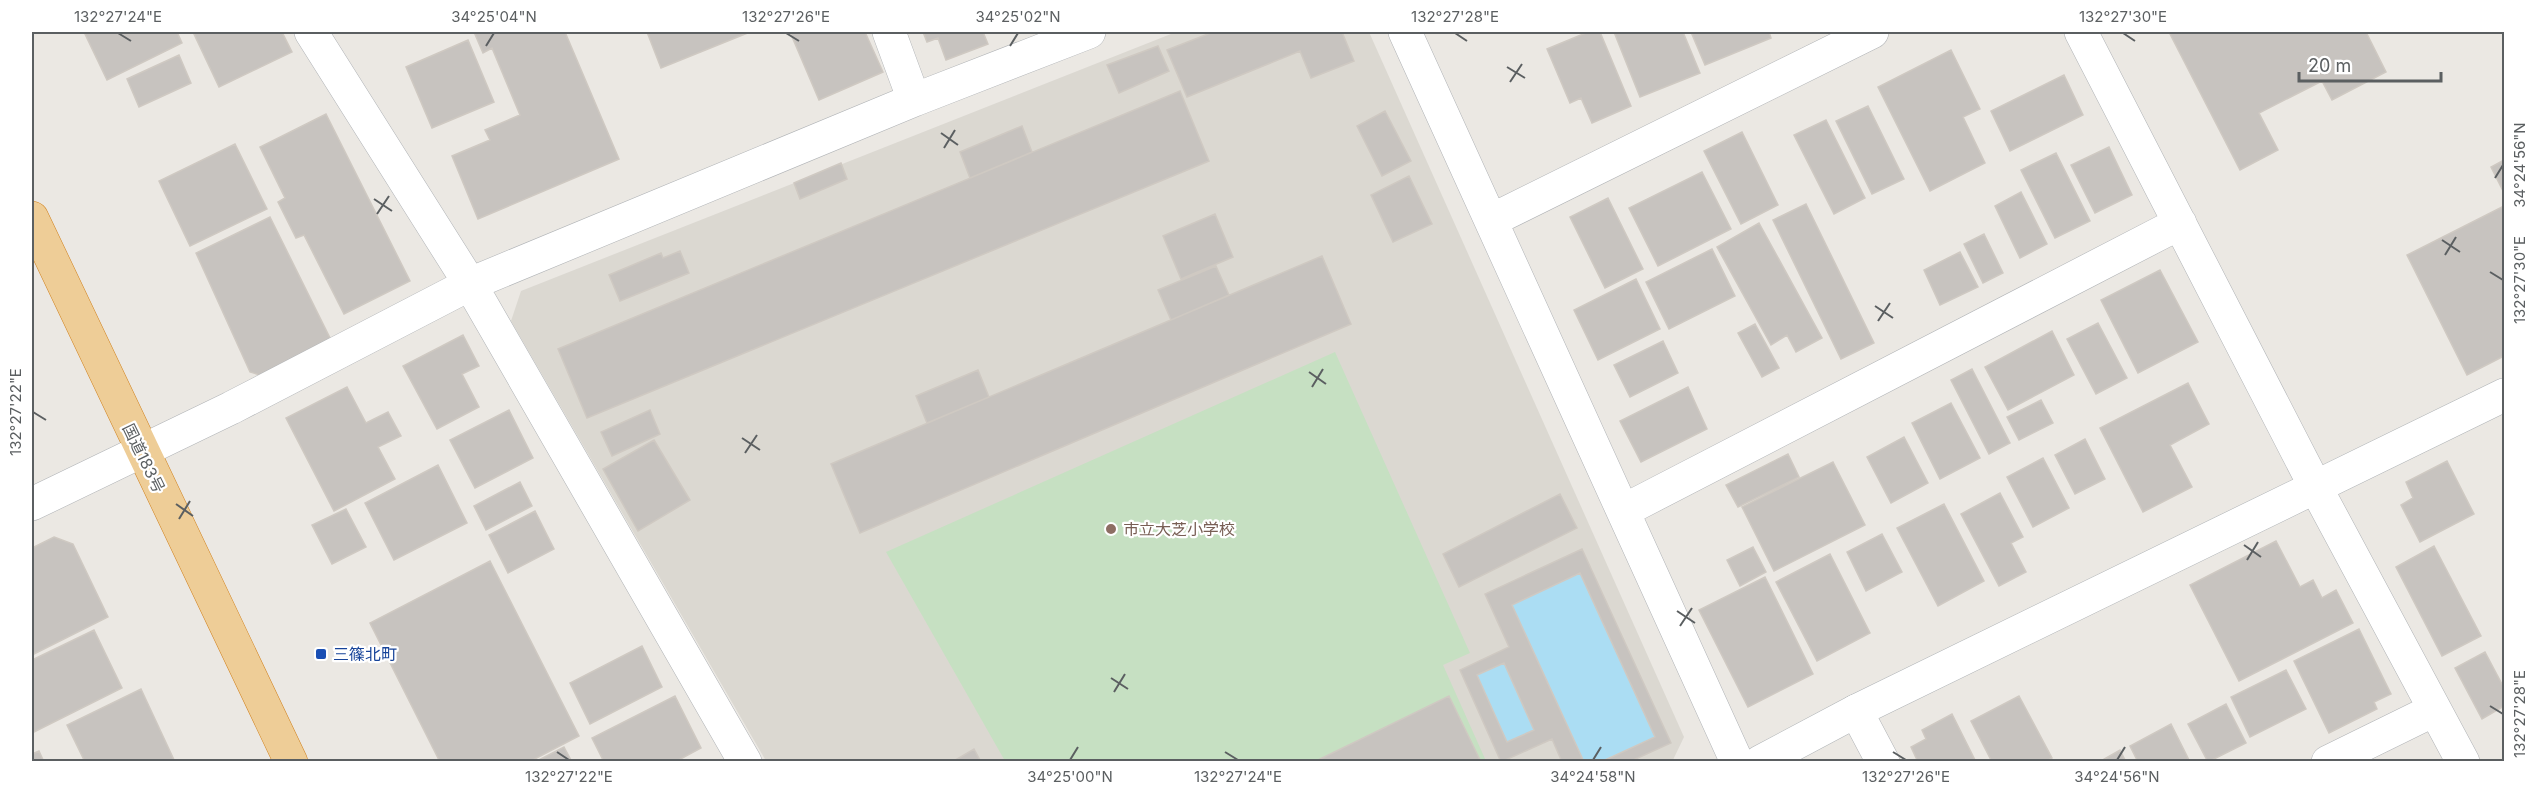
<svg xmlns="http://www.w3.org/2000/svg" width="2536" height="793" font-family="Inter,'Noto Sans JP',sans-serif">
  <rect width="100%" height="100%" fill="#ebe8e3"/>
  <path fill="#dbd8d1" d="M1176 32H1369L1684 737 1672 762 766 761 511 321 521 291Z"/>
  <path fill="#c6e0c2" d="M1335 352 1470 653 1443 665 1486 761H1005L886 552Z"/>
  <path fill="#abddf3" d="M1580 573 1655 737 1601 761H1584L1512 605Z
    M1504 663 1534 730 1507 742 1477 675Z"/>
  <path fill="#c7c3bf" stroke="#cfc9c2" stroke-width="1.5" fill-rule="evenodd" d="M84 32H177L182 43 107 80Z
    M193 32H282L292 52 219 87Z
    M474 32H565L619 159 478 219 452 156 490 140 485 130 520 115 492 48 483 53Z
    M647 32H750L661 68Z
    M790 32H865L883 72 819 100Z
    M923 32H983L988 44 946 60 938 38 927 42Z
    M1213 32H1342L1354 61 1311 78 1300 51 1187 97 1167 50Z
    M1588 32H1600L1631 106 1592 123 1581 98 1570 103 1547 49Z
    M1614 32H1683L1700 73 1640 97Z
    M1691 32H1769L1771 38 1705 65Z
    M2169 32H2366L2386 72 2332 100 2322 81 2259 113 2278 150 2240 170Z
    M468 40 494 102 432 128 406 67Z
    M1158 46 1169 71 1119 93 1107 65Z
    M1951 50 1980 109 1963 117 1985 163 1930 191 1878 87Z
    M179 55 191 83 139 107 127 79Z
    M2064 75 2083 115 2010 151 1991 111Z
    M1180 91 1209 161 587 418 558 349Z
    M1868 106 1904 179 1872 194 1836 121Z
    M1385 111 1411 161 1382 176 1357 126Z
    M326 114 410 281 344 314 304 235 296 238 278 202 285 198 260 147Z
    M1826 120 1865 198 1834 214 1794 135Z
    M1022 126 1032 152 970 178 960 152Z
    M1742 132 1778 205 1741 224 1704 151Z
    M235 144 267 209 190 246 159 181Z
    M2109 147 2132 195 2095 213 2071 165Z
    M2056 153 2090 221 2055 238 2021 170Z
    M2504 160V193L2491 167Z
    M841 163 847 179 800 199 794 183Z
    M1702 172 1731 229 1658 266 1629 208Z
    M1409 176 1432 224 1393 242 1371 195Z
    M2021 192 2047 244 2020 258 1995 206Z
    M1608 198 1643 269 1605 288 1570 217Z
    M1806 204 1874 343 1841 359 1773 220Z
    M2504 206V356L2467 375 2407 255Z
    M1215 214 1233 257 1181 279 1163 236Z
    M270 217 332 342 267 377 250 372 196 253Z
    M1759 223 1822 338 1796 352 1787 335 1771 345 1717 247Z
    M1984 234 2003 273 1983 283 1964 244Z
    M1712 249 1735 296 1669 329 1646 282Z
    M680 251 689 273 620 301 609 275 661 253 663 258Z
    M1960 252 1978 287 1940 305 1924 270Z
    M1322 256 1351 324 860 533 831 464Z
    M1216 266 1229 295 1171 320 1158 290Z
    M2160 270 2198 342 2138 373 2101 300Z
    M1636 279 1660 329 1598 360 1574 310Z
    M2098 323 2127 378 2096 394 2067 339Z
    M1755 324 1779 368 1762 377 1738 333Z
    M2052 331 2074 375 2008 410 1985 367Z
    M463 335 479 366 462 374 479 407 437 429 403 366Z
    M1663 341 1678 373 1630 397 1614 365Z
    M1972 369 2010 443 1989 454 1951 380Z
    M978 370 989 397 927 423 916 396Z
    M2188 383 2209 424 2170 445 2192 487 2143 512 2100 428Z
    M347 387 366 423 388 412 401 436 378 447 395 479 334 511 286 418Z
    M1688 387 1707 429 1641 462 1620 421Z
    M2041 400 2053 423 2019 440 2007 417Z
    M1951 403 1980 458 1940 479 1912 423Z
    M509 410 533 458 475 488 450 440Z
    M650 410 660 434 612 456 601 432Z
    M1904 437 1928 483 1891 503 1867 457Z
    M2085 439 2105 479 2075 494 2055 455Z
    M654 440 690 500 638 531 603 469Z
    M1788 454 1799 477 1738 507 1726 485Z
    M2043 458 2069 508 2033 527 2007 477Z
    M2447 461 2474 514 2420 542 2401 505 2413 498 2406 482Z
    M1833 462 1865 525 1774 571 1742 507Z
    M438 465 467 523 394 560 365 503Z
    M520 482 532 506 486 530 474 506Z
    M2000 493 2023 537 2011 543 2026 572 1999 586 1961 514Z
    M1560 494 1577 528 1459 587 1443 554Z
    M1944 504 1984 581 1938 606 1897 528Z
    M346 509 366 547 332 564 312 525Z
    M535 511 554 549 508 573 489 535Z
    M1882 534 1902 572 1866 591 1847 552Z
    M54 537 73 544 108 617 32 655V548Z
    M2276 541 2300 587 2313 580 2322 598 2336 590 2353 623 2239 681 2190 585Z
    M2434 546 2481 636 2442 656 2396 567Z
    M1753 547 1766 572 1740 586 1727 560Z
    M1582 549 1671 743 1629 762H1601L1655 737 1580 573 1512 605 1584 762H1562L1552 739 1501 762 1460 670 1509 647 1485 594ZM1504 663 1534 730 1507 742 1477 675Z
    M1830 554 1870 633 1817 661 1776 582Z
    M490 561 579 736 529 762H440L370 623Z
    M1765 577 1813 674 1748 707 1699 610Z
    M2359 629 2391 694 2374 702 2377 709 2329 733 2294 661Z
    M94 630 122 688 32 733V660Z
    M642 646 662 687 590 724 570 683Z
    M2485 652 2504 688V706L2482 719 2455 668Z
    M2286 670 2306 709 2250 737 2231 697Z
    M141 689 175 762H85L67 725Z
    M675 696 701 748 675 762H604L592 738Z
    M1449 696 1481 762H1314Z
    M2019 696 2052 758 2045 762H1992L1971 721Z
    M2226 704 2246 743 2208 762 2188 724Z
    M1952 714 1976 762H1918L1911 747 1926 739 1922 730Z
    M2171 724 2190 762H2138L2130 746Z
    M564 747 572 762H535Z
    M974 749 981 762H952Z
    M2120 750 2126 762H2099Z
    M39 751 44 762H32V754Z"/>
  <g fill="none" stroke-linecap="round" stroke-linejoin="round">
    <g stroke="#b0b3b6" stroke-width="34">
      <path id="street" d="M311 32 470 284 745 762
        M889 32 914 100
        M1405 32 1737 762
        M2081 32 2316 488 2463 762
        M1492 220 1872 32
        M32 504 231 408 470 284 914 100 1089 32
        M1625 510 2180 223
        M1856 711 1883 762
        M2328 762 2434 710"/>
    </g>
    <g stroke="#afb3b6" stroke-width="34">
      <path id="secondary" d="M1760 762 1856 711 2504 395"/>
    </g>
    <g stroke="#d0811e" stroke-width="34">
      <path id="highway" d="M32 218 291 762"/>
    </g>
    <use href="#street" stroke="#fff" stroke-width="33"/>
    <use href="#secondary" stroke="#fff" stroke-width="33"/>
    <use href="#highway" stroke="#eecd97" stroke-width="33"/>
  </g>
  <path fill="none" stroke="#5b5f61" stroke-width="2" d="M118 33 131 41M786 33 799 41M1455 33 1467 41M2123 33 2135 41M486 46 494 33M1010 46 1018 33M1507 67 1525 78M1510 82 1522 64M941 133 958 145M944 148 955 130M2495 178 2503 165M374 199 392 211M377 214 389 196M2442 240 2460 252M2445 255 2456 237M2490 272 2503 280M1875 306 1893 318M1878 321 1890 303M1309 372 1326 384M1312 387 1323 369M33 412 46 420M742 438 760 450M745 453 757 435M176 504 193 516M179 519 190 501M2244 545 2261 557M2247 560 2258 542M1677 611 1695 623M1680 626 1692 608M1111 678 1128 689M1114 692 1125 674M2490 706 2503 714M557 752 569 760M1225 752 1238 760M1893 752 1906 760M1070 760 1078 747M1593 760 1601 747M2117 760 2125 747"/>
  <circle fill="#8d6e63" stroke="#fff" stroke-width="2" cx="1111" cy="529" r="6"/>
  <rect fill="#1a4fb4" stroke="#fff" stroke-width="2" x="315" y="648" width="12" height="12" rx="3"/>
  <g text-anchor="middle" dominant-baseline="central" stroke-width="4.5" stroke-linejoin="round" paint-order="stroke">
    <g font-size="16" fill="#5b5f61" stroke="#fff">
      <text transform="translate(144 458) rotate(64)">国道183号</text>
    </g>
    <g font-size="16" fill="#785e54" stroke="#fff" text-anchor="start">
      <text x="1123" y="529">市立大芝小学校</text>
    </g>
    <g font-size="16" fill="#164399" stroke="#fff" text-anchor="start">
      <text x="333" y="654">三篠北町</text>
    </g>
  </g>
  <rect width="2536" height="793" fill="none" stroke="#ffffff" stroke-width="66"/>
  <path d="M2299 72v9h142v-9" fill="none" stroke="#5b5f61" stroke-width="3"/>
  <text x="2308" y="72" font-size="18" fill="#5b5f61" stroke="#ffffff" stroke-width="4.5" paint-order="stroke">20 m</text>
  <rect x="33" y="33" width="2470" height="727" fill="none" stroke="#5b5f61" stroke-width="2"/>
  <g font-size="15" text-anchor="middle" fill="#5b5f61">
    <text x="118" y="22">132°27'24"E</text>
    <text x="494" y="22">34°25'04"N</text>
    <text x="786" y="22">132°27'26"E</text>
    <text x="1018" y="22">34°25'02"N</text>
    <text x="1455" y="22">132°27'28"E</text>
    <text x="2123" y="22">132°27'30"E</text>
    <text transform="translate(2520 165) rotate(-90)" y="5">34°24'56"N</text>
    <text transform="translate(2520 280) rotate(-90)" y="5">132°27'30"E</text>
    <text transform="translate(16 412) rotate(-90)" y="5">132°27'22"E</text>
    <text transform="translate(2520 714) rotate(-90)" y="5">132°27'28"E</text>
    <text x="569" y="782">132°27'22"E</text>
    <text x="1070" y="782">34°25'00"N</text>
    <text x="1238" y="782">132°27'24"E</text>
    <text x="1593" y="782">34°24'58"N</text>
    <text x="1906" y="782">132°27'26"E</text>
    <text x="2117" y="782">34°24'56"N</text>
  </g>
</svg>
